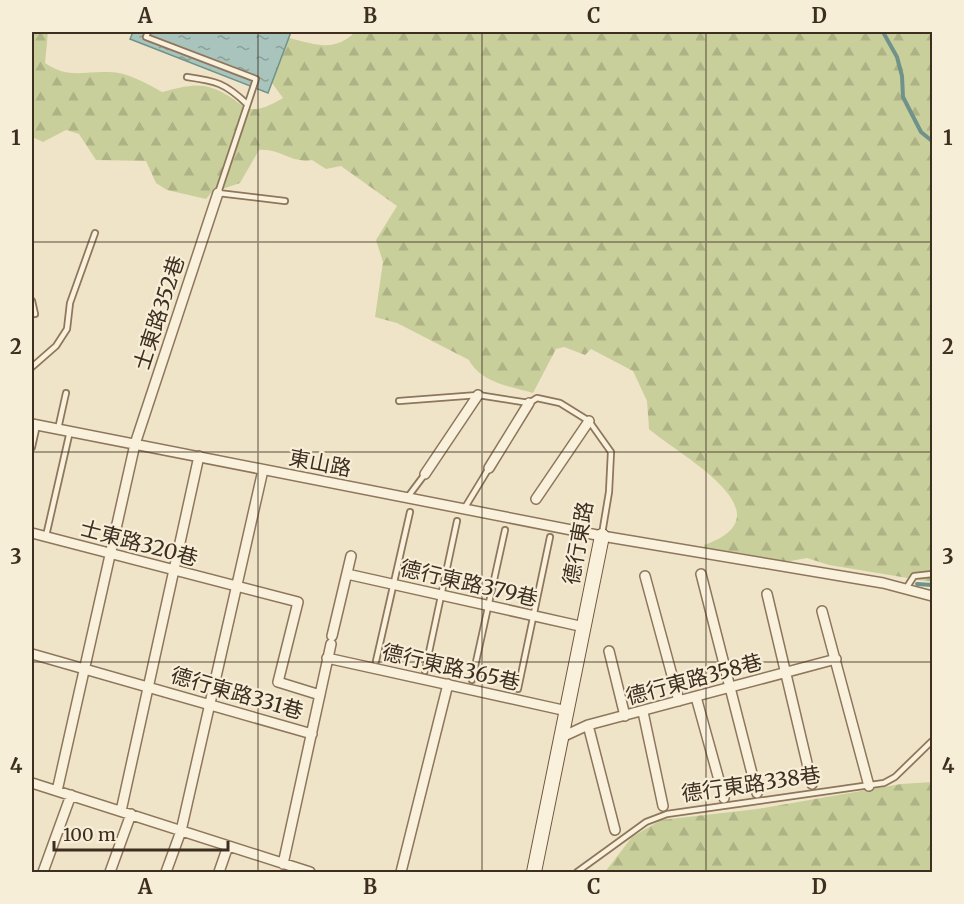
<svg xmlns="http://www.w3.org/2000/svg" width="964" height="904" font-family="Merriweather,'Noto Sans TC',serif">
  <defs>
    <pattern id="forest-firs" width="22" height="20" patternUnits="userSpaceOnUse" patternTransform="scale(1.5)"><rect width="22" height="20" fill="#c9cf9b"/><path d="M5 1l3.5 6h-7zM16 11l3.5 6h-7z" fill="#aeb285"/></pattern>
    <pattern id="water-ripples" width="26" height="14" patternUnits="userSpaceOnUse" patternTransform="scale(1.5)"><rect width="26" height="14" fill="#a9c4bc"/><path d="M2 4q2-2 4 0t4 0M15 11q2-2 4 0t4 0" fill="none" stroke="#8ba098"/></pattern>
  </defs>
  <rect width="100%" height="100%" fill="#f0e4c8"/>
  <path fill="url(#forest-firs)" d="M32 32H48L45 63C68 79 83 71 109 72 127 72 146 83 162 92 179 88 195 82 212 88 247 100 241 123 283 98L272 83 289 38C315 44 334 53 355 32H932V582L829 565 807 558 785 562 704 550V545C793 514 677 454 649 429L647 401 633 371 591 349 585 355 564 347 556 349 533 393C511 387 480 382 469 360L397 323 375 317 383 262 376 240 397 206 341 166 326 169 312 160C291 164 281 148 259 150L240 183 211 193 206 199 167 190 156 183 146 161 96 160 79 134 66 130 43 142 32 137Z
    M932 782V872H605L632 837 661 820 757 809 901 784Z"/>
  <path fill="url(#water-ripples)" stroke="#6f938a" stroke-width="1.5" d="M133 32H291L268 93 130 39Z"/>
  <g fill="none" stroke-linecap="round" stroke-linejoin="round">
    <path stroke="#6f938a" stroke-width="4" d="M883 32 897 57 902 76 903 97 921 132 932 141
      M917 584 932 585"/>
    <g stroke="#8d765c" stroke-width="8">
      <path id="lane" d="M148 32 146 37 256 79 218 193 285 201
        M187 77C216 81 225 83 247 104
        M32 301 35 314
        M32 367 56 346 67 329 70 303 95 233
        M399 401 478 395 529 403 537 398 560 403 589 421 611 452 609 492 602 534
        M58 429 66 393
        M32 447 37 425
        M407 498 425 474
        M464 509 489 468
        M46 536 70 431
        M907 587 914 576 932 574
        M376 661 410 512
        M425 671 457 521
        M472 680 505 530
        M518 689 550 537
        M577 872 646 822 667 814 884 783 895 777 932 741"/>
    </g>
    <g stroke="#8d765c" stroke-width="12">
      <path id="street" d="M32 424 602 536 883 583 932 596
        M489 468 529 403
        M425 474 478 395
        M536 499 589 421
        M32 533 298 602 278 682 320 695
        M347 574 584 627
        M701 574 757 793
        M645 576 679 701
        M767 594 812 784
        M822 611 869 786
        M332 636 351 556
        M609 651 625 716
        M32 654 312 734
        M327 658 567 711
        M696 697 724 798
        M643 712 663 806
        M588 725 615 830
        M562 737 588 725 836 659
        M32 783 310 872
        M57 791 135 444 218 193
        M121 811 199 456
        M283 864 331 644
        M43 872 71 795
        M110 872 131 814
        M166 872 181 831 263 470
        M219 872 228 846
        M401 872 448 684"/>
    </g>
    <g stroke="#6f573f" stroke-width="16">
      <path id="secondary" d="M534 872 602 536"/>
    </g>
    <use href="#lane" stroke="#faf1dc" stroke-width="4.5"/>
    <use href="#street" stroke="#faf1dc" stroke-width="9"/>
    <use href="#secondary" stroke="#faf1dc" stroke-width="14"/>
  </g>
  <path fill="none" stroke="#3d2e20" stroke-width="1.5" stroke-opacity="0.55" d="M258 32V872M482 32V872M706 32V872M32 242H932M32 452H932M32 662H932"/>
  <g text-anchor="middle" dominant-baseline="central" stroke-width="4.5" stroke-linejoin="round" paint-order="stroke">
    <g font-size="21" fill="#3d2e20" stroke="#f7eed8">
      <text transform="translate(159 313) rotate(-72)">士東路352巷</text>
      <text transform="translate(320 463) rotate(11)">東山路</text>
      <text transform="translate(139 543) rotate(15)">士東路320巷</text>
      <text transform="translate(578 543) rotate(-80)">德行東路</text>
      <text transform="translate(469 583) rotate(13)">德行東路379巷</text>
      <text transform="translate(451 667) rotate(13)">德行東路365巷</text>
      <text transform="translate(694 679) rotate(-15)">德行東路358巷</text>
      <text transform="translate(237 693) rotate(16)">德行東路331巷</text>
      <text transform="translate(751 784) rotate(-8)">德行東路338巷</text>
    </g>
  </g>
  <rect width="964" height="904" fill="none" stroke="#f7eed8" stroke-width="66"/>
  <path d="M54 841v9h174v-9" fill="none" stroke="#3d2e20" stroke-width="3"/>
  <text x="63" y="841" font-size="18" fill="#3d2e20" stroke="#f7eed8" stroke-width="4.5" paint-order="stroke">100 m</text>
  <rect x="33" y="33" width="898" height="838" fill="none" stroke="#3d2e20" stroke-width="2"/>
  <g font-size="20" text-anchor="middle" font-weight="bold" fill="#3d2e20">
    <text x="145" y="23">A</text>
    <text x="370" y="23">B</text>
    <text x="594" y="23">C</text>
    <text x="819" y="23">D</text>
    <text x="16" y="145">1</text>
    <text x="948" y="145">1</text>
    <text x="16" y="354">2</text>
    <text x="948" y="354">2</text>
    <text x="16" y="564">3</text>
    <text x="948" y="564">3</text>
    <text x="16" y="773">4</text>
    <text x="948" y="773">4</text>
    <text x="145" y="894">A</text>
    <text x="370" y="894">B</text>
    <text x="594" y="894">C</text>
    <text x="819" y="894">D</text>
  </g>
</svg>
